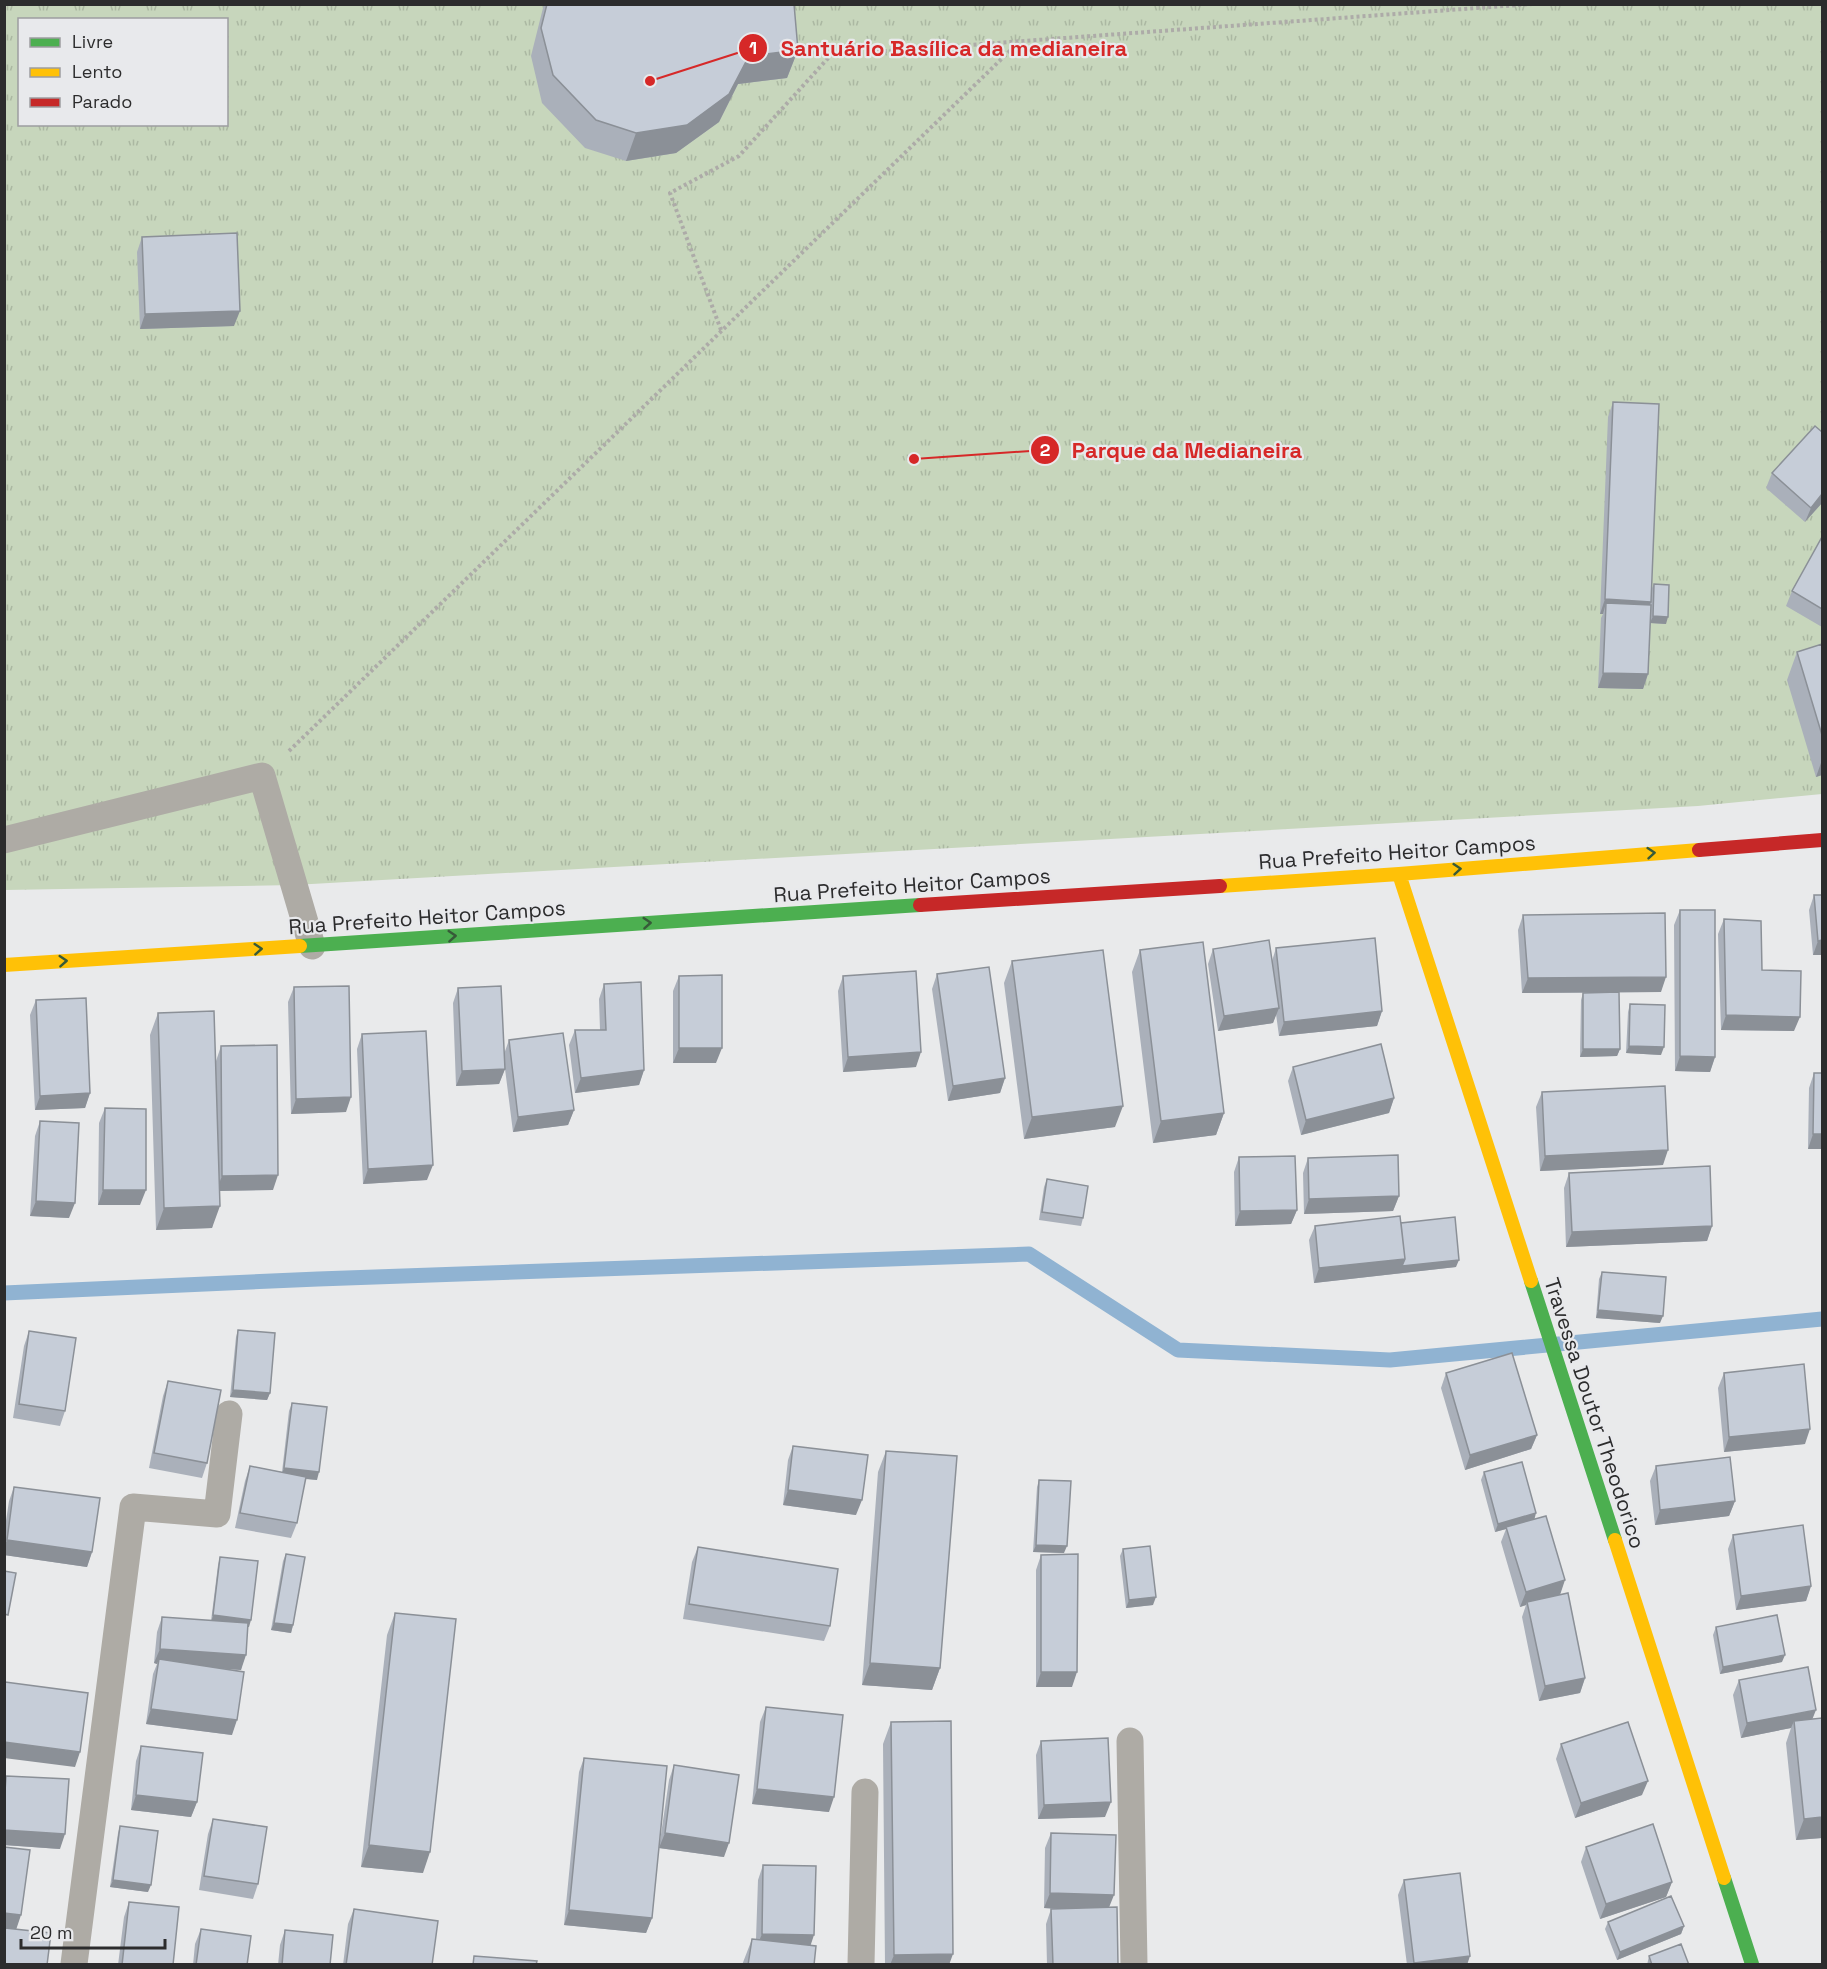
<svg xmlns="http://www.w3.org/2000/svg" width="1827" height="1969" font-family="'Space Grotesk',sans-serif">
  <defs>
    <pattern id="grass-tufts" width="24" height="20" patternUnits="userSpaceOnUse" patternTransform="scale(1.5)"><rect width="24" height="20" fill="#c7d6bc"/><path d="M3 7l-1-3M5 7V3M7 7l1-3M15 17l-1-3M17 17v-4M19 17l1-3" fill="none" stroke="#abb8a2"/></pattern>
  </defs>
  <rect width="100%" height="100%" fill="#e9eaeb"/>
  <path fill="url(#grass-tufts)" fill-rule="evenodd" d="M4 5H1822V794L1698 806 294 885 5 890ZM20 20H226V124H20Z"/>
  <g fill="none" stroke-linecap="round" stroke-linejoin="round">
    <path stroke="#90b3d2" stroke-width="15" d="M4 1293 318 1279 1029 1254 1178 1350 1390 1360 1822 1319"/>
    <path stroke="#adaba8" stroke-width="4" stroke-dasharray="3 3" stroke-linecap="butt" d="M721 330 670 193 739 156 831 55 1532 4
      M289 751 1019 42"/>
    <path stroke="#aeaba5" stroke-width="27" d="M4 840 262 776 312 946
      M1130 1741 1134 1964
      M74 1964 133 1507 217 1514 229 1414
      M861 1964 865 1792"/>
    <path stroke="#4caf50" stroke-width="14" d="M300 946 920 905
      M1531 1281 1615 1540
      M1724 1878 1752 1964"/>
    <path stroke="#ffc107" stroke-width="14" d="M1399 874 1531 1281
      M1220 886 1399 874 1699 850
      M4 965 300 946
      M1615 1540 1724 1878"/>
    <path stroke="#c62828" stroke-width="14" d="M1699 850 1822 840
      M920 905 1220 886"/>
  </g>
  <path fill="#aab0ba" d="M544 4H794L798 50 787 78 738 84 719 122 676 153 626 161 585 148 542 103 531 56Z
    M142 237 234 326 140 329 137 252Z
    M1613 402 1652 588 1654 584 1666 624 1650 623 1648 674 1643 689 1598 688 1601 618 1603 614H1600L1608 417Z
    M1772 473 1822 503 1805 522 1766 488Z
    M1822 537V627L1786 606 1792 591Z
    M1822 644V775L1816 777 1787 680 1797 652Z
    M1814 895H1822V955H1813L1809 910Z
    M1680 910 1715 1057 1710 1072 1675 1071 1674 925Z
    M1523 915 1661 992 1522 993 1518 930Z
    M1724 919 1762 970 1794 1031 1721 1030 1718 934Z
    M1276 948 1382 1011 1377 1026 1279 1036 1276 1014 1273 1023 1218 1031 1208 964 1213 949 1272 961Z
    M1140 950 1224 1113 1216 1135 1153 1143 1132 972Z
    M1012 961 1115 1127 1024 1139 1004 983Z
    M937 974 1005 1078 1000 1093 948 1101 932 989Z
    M679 976 716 1063H673V991Z
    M843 976 916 1067 843 1072 838 991Z
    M604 984 644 1070 639 1085 575 1093 569 1045 575 1030H600L599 999Z
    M294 987 346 1112 291 1114 288 1002Z
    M458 988 504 1054 509 1040 574 1110 568 1125 513 1132 504 1061 505 1069 499 1084 456 1086 453 1003Z
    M1583 993 1620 1049 1617 1056 1580 1057 1581 1000Z
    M36 1000 90 1093 85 1108 35 1110 30 1015Z
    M1630 1004 1661 1055 1626 1053 1628 1012Z
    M158 1013 216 1061 221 1046 273 1190 220 1191 212 1228 156 1230 150 1035Z
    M362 1034 427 1180 363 1184 357 1049Z
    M1293 1067 1394 1098 1389 1113 1301 1135 1288 1081Z
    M1814 1073 1822 1149H1808L1809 1088Z
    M1542 1092 1663 1165 1540 1171 1536 1107Z
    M105 1108 140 1205H98L99 1123Z
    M40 1121 69 1218 30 1216 35 1136Z
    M1239 1157 1297 1210 1291 1224 1235 1226 1234 1172Z
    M1308 1158 1399 1196 1393 1211 1304 1214 1303 1173Z
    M1569 1173 1712 1226 1707 1241 1566 1247 1564 1188Z
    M1047 1179 1083 1218 1081 1226 1039 1220 1044 1187Z
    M1401 1223 1456 1267 1314 1283 1309 1240 1315 1226Z
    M1602 1272 1660 1323 1596 1318 1599 1279Z
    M238 1330 270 1393 267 1400 230 1397 236 1337Z
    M29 1331 65 1411 60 1426 13 1418 24 1346Z
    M1446 1373 1537 1435 1531 1449 1465 1470 1441 1388Z
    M1724 1373 1805 1444 1724 1452 1718 1388Z
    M168 1381 207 1463 202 1478 149 1468 163 1396Z
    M292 1403 317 1480 305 1479 297 1523 291 1538 235 1528 245 1481 250 1466 282 1472 289 1411Z
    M793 1446 856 1515 783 1505 788 1460Z
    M886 1451 940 1668 932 1690 862 1685 878 1472Z
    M1656 1466 1735 1501 1729 1516 1655 1525 1650 1481Z
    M1484 1472 1534 1519 1560 1595 1585 1678 1580 1693 1539 1701 1522 1617 1526 1605 1520 1607 1501 1542 1506 1529 1495 1532 1481 1480Z
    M1039 1480 1064 1553 1033 1552 1037 1487Z
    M14 1487 92 1552 87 1567 4 1555V1534L9 1501Z
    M1733 1535 1811 1586 1806 1601 1736 1610 1728 1549Z
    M698 1547 830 1626 824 1641 683 1619 692 1562Z
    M1123 1549 1153 1605 1126 1608 1120 1556Z
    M286 1554 293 1625 291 1633 271 1630 283 1561Z
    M1041 1555 1072 1687H1036V1570Z
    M220 1557 249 1627H248L241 1670 220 1668 232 1735 146 1724 153 1674 157 1664 154 1663 157 1632 162 1617 211 1621 218 1565Z
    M395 1613 423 1873 361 1867 387 1635Z
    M1716 1627 1782 1662 1720 1674 1713 1635Z
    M1739 1680 1812 1719 1822 1718V1838L1796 1840 1786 1743 1791 1728 1741 1738 1733 1695Z
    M766 1707 829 1812 752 1804 760 1722Z
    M891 1722 949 1965H885L883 1744Z
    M1041 1741 1105 1817 1038 1819 1036 1755Z
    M1561 1744 1642 1795 1575 1818 1556 1759Z
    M141 1746 197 1802 191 1817 131 1810 136 1761Z
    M584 1758 652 1918 646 1933 564 1925 579 1772Z
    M674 1765 724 1857 659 1848 669 1780Z
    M6 1776 60 1849 4 1845V1782Z
    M213 1819 258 1884 253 1899 199 1890 208 1834Z
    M120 1826 148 1892 110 1887 118 1833Z
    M1051 1833 1109 1907 1118 1965H1047L1046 1924 1051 1909H1054L1044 1908 1045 1848Z
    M1586 1847 1672 1882 1666 1897 1600 1919 1581 1862Z
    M763 1865 810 1946 814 1965H742L752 1939H756L758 1880Z
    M1404 1880 1467 1965H1407L1398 1895Z
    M129 1902 173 1965H118L124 1917Z
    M354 1909 432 1965H343L348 1924Z
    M1608 1922 1684 1926 1681 1934 1617 1960 1605 1929Z
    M201 1929 247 1965H193L195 1944Z
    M285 1930 330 1965H278L280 1945Z
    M1649 1956 1689 1965H1647Z"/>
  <path fill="#8b9097" d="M798 50 787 78 738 84 719 122 676 153 626 161 636 133 749 56Z
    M240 311 234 326 140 329 145 314Z
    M1822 494V503L1805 522 1811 508Z
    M1605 599 1651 602 1646 616 1606 603 1603 614H1600Z
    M1653 616 1668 617 1666 624 1650 623Z
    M1603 673 1648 674 1643 689 1598 688Z
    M1822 760V775L1816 777Z
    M1822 940V955H1813L1818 941Z
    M1666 977 1661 992 1522 993 1528 978Z
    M1279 1008 1273 1023 1218 1031 1224 1016Z
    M1382 1011 1377 1026 1279 1036 1284 1022Z
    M1726 1015 1800 1017 1794 1031 1721 1030Z
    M1629 1046 1664 1047 1661 1055 1626 1053Z
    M679 1048H722L716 1063H673Z
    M1583 1049H1620L1617 1056 1580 1057Z
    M921 1052 916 1067 843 1072 848 1057Z
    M1680 1056 1715 1057 1710 1072 1675 1071Z
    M505 1069 499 1084 456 1086 462 1071Z
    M644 1070 639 1085 575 1093 581 1078Z
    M1005 1078 1000 1093 948 1101 953 1086Z
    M90 1093 85 1108 35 1110 40 1096Z
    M351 1097 346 1112 291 1114 296 1099Z
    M1394 1098 1389 1113 1301 1135 1306 1120Z
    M1123 1106 1115 1127 1024 1139 1032 1117Z
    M574 1110 568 1125 513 1132 518 1117Z
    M1224 1113 1216 1135 1153 1143 1161 1121Z
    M1813 1134H1822V1149H1808Z
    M1668 1150 1663 1165 1540 1171 1545 1156Z
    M433 1165 427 1180 363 1184 368 1169Z
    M278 1175 273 1190 216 1191 222 1176Z
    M103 1190H146L140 1205H98Z
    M1399 1196 1393 1211 1304 1214 1309 1199Z
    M36 1201 75 1203 69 1218 30 1216Z
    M220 1206 212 1228 156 1230 164 1208Z
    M1297 1210 1291 1224 1235 1226 1240 1211Z
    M1712 1226 1707 1241 1566 1247 1572 1232Z
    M1405 1259 1459 1260 1456 1267 1314 1283 1319 1268Z
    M1598 1310 1663 1316 1660 1323 1596 1318Z
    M233 1390 270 1393 267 1400 230 1397Z
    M1810 1429 1805 1444 1724 1452 1729 1437Z
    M1537 1435 1531 1449 1465 1470 1470 1455Z
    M284 1468 319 1472 317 1480 281 1476Z
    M788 1490 862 1500 856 1515 783 1505Z
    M1735 1501 1729 1516 1655 1525 1660 1510Z
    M1536 1513 1534 1521 1506 1527V1529L1495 1532 1498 1524Z
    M7 1540 92 1552 87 1567 4 1555V1547Z
    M1036 1545 1067 1546 1064 1553 1033 1552Z
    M1565 1580 1560 1595 1527 1602 1526 1605 1520 1607 1526 1592Z
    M1811 1586 1806 1601 1736 1610 1741 1596Z
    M1156 1597 1153 1605 1126 1608 1129 1600Z
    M213 1615 251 1620 249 1627 211 1623Z
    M274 1623 293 1625 291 1633 271 1630Z
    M160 1649 246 1655 241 1670 158 1664 159 1659 157 1664 154 1663Z
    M1785 1655 1782 1662 1720 1674 1723 1667Z
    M870 1663 940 1668 932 1690 862 1685Z
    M1041 1672H1077L1072 1687H1036Z
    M1585 1678 1580 1693 1539 1701 1545 1686Z
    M151 1709 237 1720 232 1735 146 1724Z
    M1816 1710 1810 1725 1794 1721 1791 1728 1741 1738 1747 1723Z
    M4 1742 80 1752 75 1767 4 1758Z
    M1648 1781 1642 1795 1575 1818 1581 1803Z
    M757 1789 834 1797 829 1812 752 1804Z
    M136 1795 197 1802 191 1817 131 1810Z
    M1111 1802 1105 1817 1038 1819 1044 1805Z
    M1822 1817V1838L1796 1840 1804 1819Z
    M4 1830 65 1834 60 1849 4 1845Z
    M665 1833 729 1843 724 1857 659 1848Z
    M369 1845 430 1852 423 1873 361 1867Z
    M113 1880 151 1885 148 1892 110 1887Z
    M1672 1882 1666 1897 1600 1919 1606 1904Z
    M1050 1893 1114 1895 1108 1910 1044 1908Z
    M569 1910 652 1918 646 1933 564 1925Z
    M4 1913 21 1915 16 1930 4 1928Z
    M1684 1926 1681 1934 1617 1960 1620 1952Z
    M762 1934 814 1935 809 1950 756 1948Z
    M953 1954 949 1965H890L894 1955Z
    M1470 1956 1467 1965H1413L1414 1963Z"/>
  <path fill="#c6cdd8" stroke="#8b9097" stroke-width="1.5" d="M547 4H794L798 50 749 56 729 94 687 125 636 133 596 120 553 75 541 28Z
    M237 233 240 311 145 314 142 237Z
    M1613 402 1659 404 1651 602 1605 599Z
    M1815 426 1822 432V494L1811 508 1772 473Z
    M1822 537V609L1792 591Z
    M1654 584 1669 585 1668 617 1653 616Z
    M1606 603 1651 605 1648 674 1603 673Z
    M1822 644V735L1797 652Z
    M1814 895H1822V940L1818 941Z
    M1680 910H1715V1057L1680 1056Z
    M1665 913 1666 977 1528 978 1523 915Z
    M1724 919 1761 921 1762 970 1801 971 1800 1017 1726 1015Z
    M1375 938 1382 1011 1284 1022 1276 948Z
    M1269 940 1279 1008 1224 1016 1213 949Z
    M1203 942 1224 1113 1161 1121 1140 950Z
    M1103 950 1123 1106 1032 1117 1012 961Z
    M989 967 1005 1078 953 1086 937 974Z
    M916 971 921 1052 848 1057 843 976Z
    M722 975V1048H679V976Z
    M641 982 644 1070 581 1078 575 1030H606L604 984Z
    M349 986 351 1097 296 1099 294 987Z
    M501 986 505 1069 462 1071 458 988Z
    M1619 992 1620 1049H1583V993Z
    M86 998 90 1093 40 1096 36 1000Z
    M1630 1004 1665 1005 1664 1047 1629 1046Z
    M214 1011 220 1206 164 1208 158 1013Z
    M426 1031 433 1165 368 1169 362 1034Z
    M563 1033 574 1110 518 1117 509 1040Z
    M1381 1044 1394 1098 1306 1120 1293 1067Z
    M277 1045 278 1175 222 1176 221 1046Z
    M1814 1073H1822V1134H1813Z
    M1665 1086 1668 1150 1545 1156 1542 1092Z
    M105 1108 146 1109V1190H103Z
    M40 1121 79 1123 75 1203 36 1201Z
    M1398 1155 1399 1196 1309 1199 1308 1158Z
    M1295 1156 1297 1210 1240 1211 1239 1157Z
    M1710 1166 1712 1226 1572 1232 1569 1173Z
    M1047 1179 1088 1186 1083 1218 1042 1212Z
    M1400 1216 1405 1259 1319 1268 1315 1226Z
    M1455 1217 1459 1260 1402 1266 1405 1259 1401 1223Z
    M1602 1272 1666 1277 1663 1316 1598 1310Z
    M238 1330 275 1333 270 1393 233 1390Z
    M29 1331 76 1338 65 1411 19 1404Z
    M1512 1353 1537 1435 1470 1455 1446 1373Z
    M1804 1364 1810 1429 1729 1437 1724 1373Z
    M168 1381 221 1390 207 1463 154 1453Z
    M292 1403 327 1407 319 1472 284 1468Z
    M793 1446 868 1455 862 1500 788 1490Z
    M886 1451 957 1456 940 1668 870 1663Z
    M1730 1457 1735 1501 1660 1510 1656 1466Z
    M1522 1462 1536 1513 1498 1524 1484 1472Z
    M250 1466 306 1477 297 1523 240 1513Z
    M1039 1480 1071 1481 1067 1546 1036 1545Z
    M14 1487 100 1498 92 1552 7 1540Z
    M1546 1516 1565 1580 1526 1592 1506 1527Z
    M1803 1525 1811 1586 1741 1596 1733 1535Z
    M1150 1546 1156 1597 1129 1600 1123 1549Z
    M698 1547 838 1569 830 1626 689 1604Z
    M286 1554 305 1557 293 1625 274 1623Z
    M1078 1554 1077 1672H1041V1555Z
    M220 1557 258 1561 251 1620 213 1615Z
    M4 1571 16 1573 8 1615 4 1614Z
    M1568 1593 1585 1678 1545 1686 1527 1602Z
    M395 1613 456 1619 430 1852 369 1845Z
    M1777 1615 1785 1655 1723 1667 1716 1627Z
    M162 1617 248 1623 246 1655 160 1649Z
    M159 1659 244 1672 237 1720 151 1709Z
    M1808 1667 1816 1710 1747 1723 1739 1680Z
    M5 1682 88 1693 80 1752 4 1742Z
    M766 1707 843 1715 834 1797 757 1789Z
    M1822 1718V1817L1804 1819 1794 1721Z
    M951 1721 953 1954 894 1955 891 1722Z
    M1628 1722 1648 1781 1581 1803 1561 1744Z
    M1108 1738 1111 1802 1044 1805 1041 1741Z
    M141 1746 203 1753 197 1802 136 1795Z
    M584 1758 667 1766 652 1918 569 1910Z
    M674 1765 739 1775 729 1843 665 1833Z
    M6 1776 69 1779 65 1834 4 1830V1807Z
    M213 1819 267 1827 258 1884 204 1876Z
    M1653 1824 1672 1882 1606 1904 1586 1847Z
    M120 1826 158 1831 151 1885 113 1880Z
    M1051 1833 1116 1835 1114 1895 1050 1893Z
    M4 1847 30 1850 21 1915 4 1913Z
    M763 1865 816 1866 814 1935 762 1934Z
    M1460 1873 1470 1956 1414 1963 1404 1880Z
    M1671 1896 1684 1926 1620 1952 1608 1922Z
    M129 1902 179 1907 173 1965H122Z
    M1117 1907 1118 1965H1053L1051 1909Z
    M354 1909 438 1921 432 1965H346Z
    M5 1928 51 1933 47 1965H4Z
    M201 1929 251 1936 247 1965H196Z
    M285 1930 333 1935 330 1965H282Z
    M752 1939 816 1946 814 1965H748Z
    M1681 1944 1689 1965H1652L1649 1956Z
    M474 1956 537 1961 536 1965H473Z"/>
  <defs><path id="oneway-chevron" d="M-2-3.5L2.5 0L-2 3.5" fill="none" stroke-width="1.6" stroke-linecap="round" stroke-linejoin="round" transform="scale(1.5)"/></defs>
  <g stroke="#375a39">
    <use href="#oneway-chevron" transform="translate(1651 853) rotate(-5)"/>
    <use href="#oneway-chevron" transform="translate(1457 869) rotate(-5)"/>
    <use href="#oneway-chevron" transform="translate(647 923) rotate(-4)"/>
    <use href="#oneway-chevron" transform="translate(452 936) rotate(-4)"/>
    <use href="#oneway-chevron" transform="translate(258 949) rotate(-4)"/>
    <use href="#oneway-chevron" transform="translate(63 961) rotate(-4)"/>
  </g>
  <g text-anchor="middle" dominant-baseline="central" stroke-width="4.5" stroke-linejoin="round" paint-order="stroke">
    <g font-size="21" fill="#2c2c2d" stroke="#e8e9ec">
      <text transform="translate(1397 852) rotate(-4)">Rua Prefeito Heitor Campos</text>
      <text transform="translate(912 885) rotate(-4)">Rua Prefeito Heitor Campos</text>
      <text transform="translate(427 917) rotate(-4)">Rua Prefeito Heitor Campos</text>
      <text transform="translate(1595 1413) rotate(72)">Travessa Doutor Theodorico</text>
    </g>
  </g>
  <path fill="none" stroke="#d62828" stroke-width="2" d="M650 81L753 48M914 459L1045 450"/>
  <g fill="#d62828" stroke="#e8e9ec" stroke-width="2">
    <circle cx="650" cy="81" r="6"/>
    <circle cx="914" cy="459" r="6"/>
    <circle cx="753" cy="48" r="15"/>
    <circle cx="1045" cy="450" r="15"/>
  </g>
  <g font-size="18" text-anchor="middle" font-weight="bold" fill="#fff">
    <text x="753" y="54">1</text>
    <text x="1045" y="456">2</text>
  </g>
  <g font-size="22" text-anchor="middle" font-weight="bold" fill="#d62828" stroke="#e8e9ec" stroke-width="4.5" stroke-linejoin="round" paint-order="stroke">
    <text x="954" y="56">Santuário Basílica da medianeira</text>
    <text x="1187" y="458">Parque da Medianeira</text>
  </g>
  <rect width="1827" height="1969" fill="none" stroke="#2c2c2d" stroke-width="12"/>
  <rect x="18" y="18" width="210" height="108" fill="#e8e9ec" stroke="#9d9da0" stroke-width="1.5"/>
  <rect x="30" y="38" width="30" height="9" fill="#4caf50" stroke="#9d9da0" stroke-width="1.5"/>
  <text x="72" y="48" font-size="18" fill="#2c2c2d">Livre</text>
  <rect x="30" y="68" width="30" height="9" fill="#ffc107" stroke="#9d9da0" stroke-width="1.5"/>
  <text x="72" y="78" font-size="18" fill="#2c2c2d">Lento</text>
  <rect x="30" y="98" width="30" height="9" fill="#c62828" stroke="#9d9da0" stroke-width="1.5"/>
  <text x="72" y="108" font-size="18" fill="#2c2c2d">Parado</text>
  <path d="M21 1939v9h144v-9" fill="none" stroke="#2c2c2d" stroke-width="3"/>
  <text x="30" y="1939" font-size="18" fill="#2c2c2d" stroke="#e8e9ec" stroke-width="4.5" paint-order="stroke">20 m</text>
</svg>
